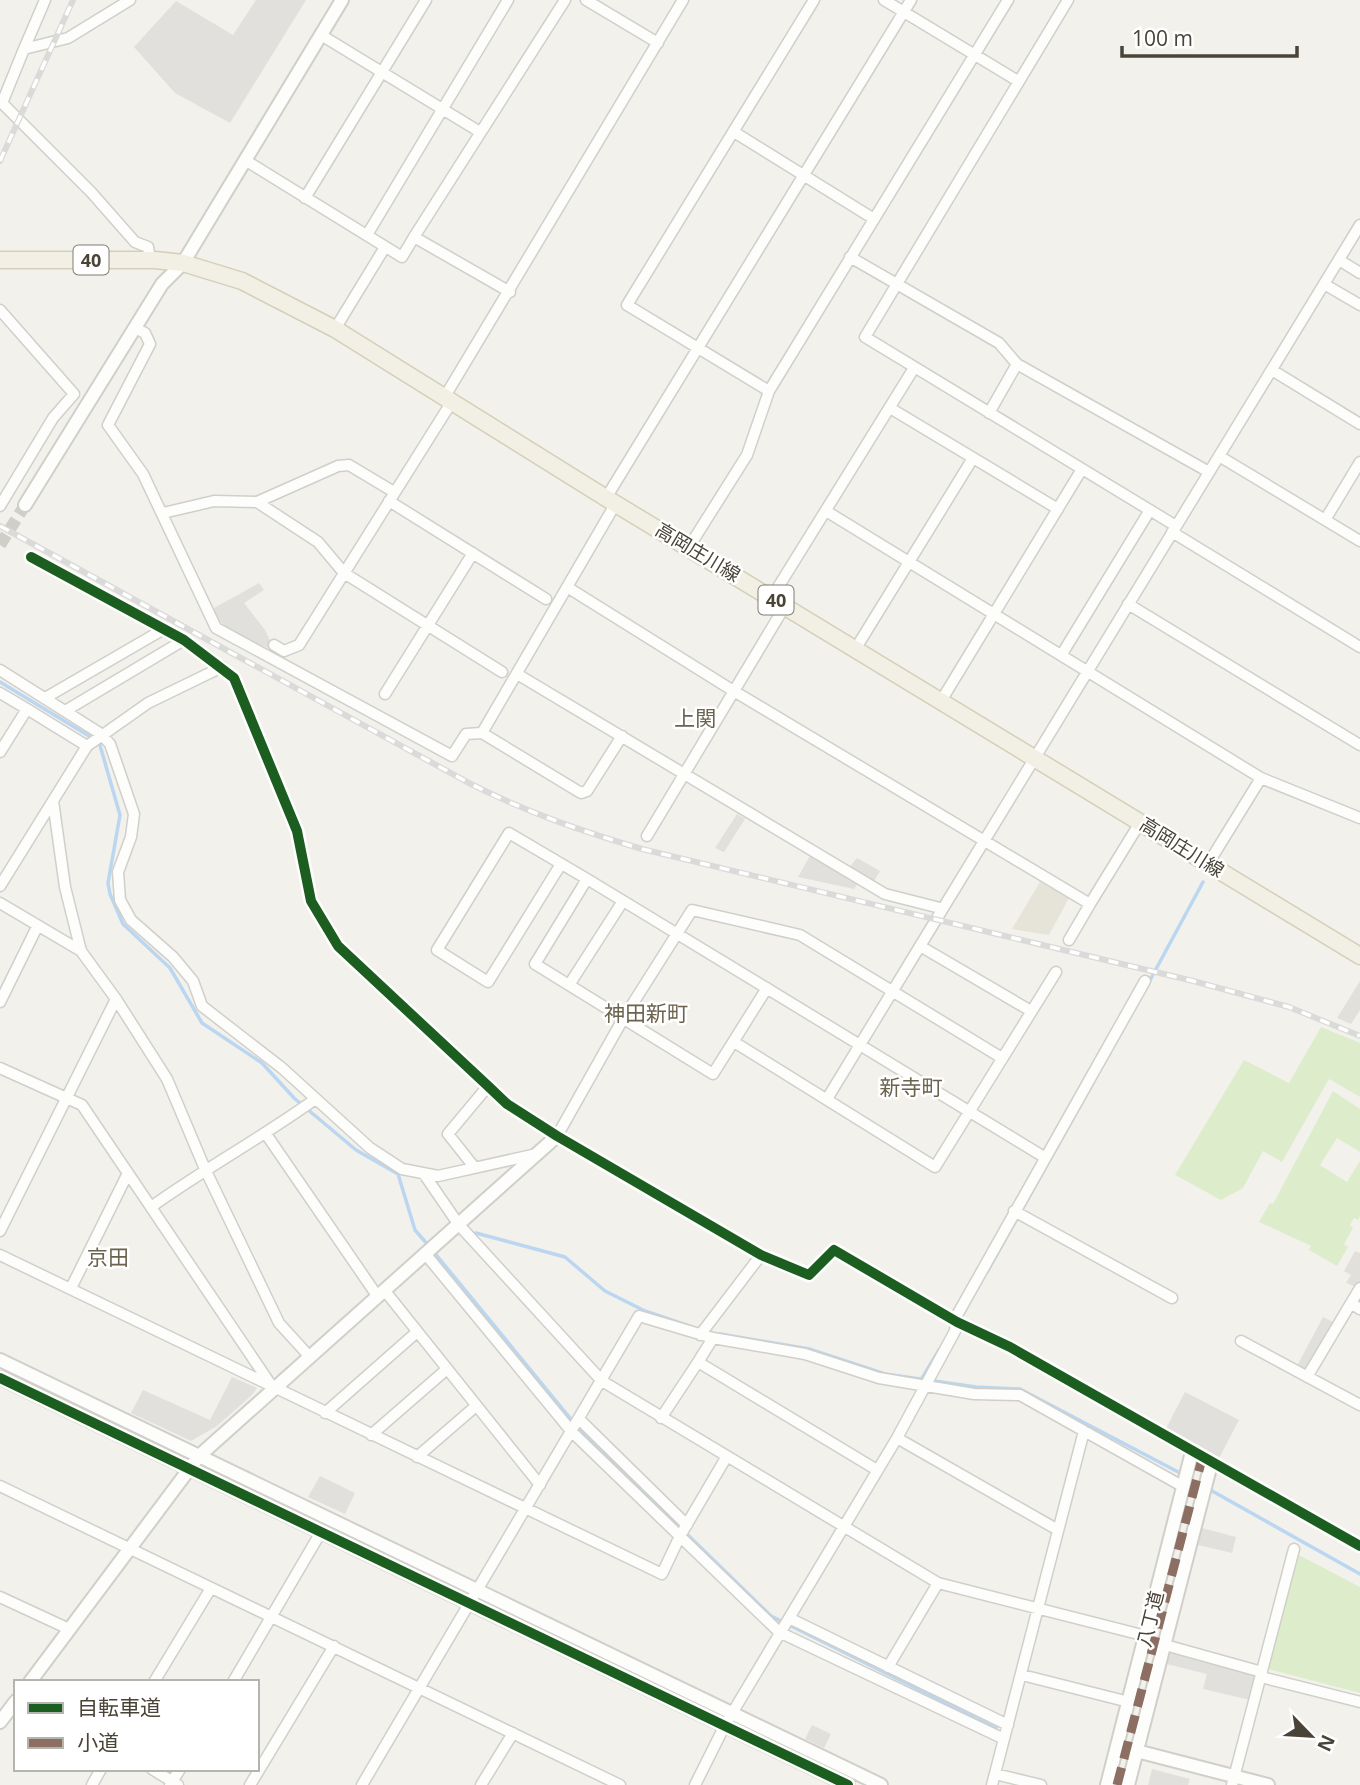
<svg xmlns="http://www.w3.org/2000/svg" width="1360" height="1785" font-family="'Open Sans','Noto Sans JP',sans-serif">
  <rect width="100%" height="100%" fill="#f2f1ec"/>
  <path fill="#e6e3d9" d="M1040 882 1069 898 1049 935 1012 929Z"/>
  <path fill="#ddedcc" d="M1321 1027 1360 1043V1097L1329 1079 1282 1162 1263 1151 1243 1188 1221 1200 1175 1175 1244 1060 1289 1083Z
    M1333 1091 1360 1109V1152L1337 1138 1320 1165 1347 1182 1360 1161V1216L1358 1220 1354 1218 1350 1225 1353 1228 1344 1244 1348 1247 1337 1266 1309 1250 1311 1246 1259 1222 1270 1203 1273 1204Z
    M1299 1555 1360 1587V1693L1268 1669Z"/>
  <path fill="#e1e0dc" d="M256 0H306L230 123 175 93 134 47 176 1 233 35Z
    M259 583 264 590 244 603 265 630 275 651 231 632 216 617 214 608Z
    M737 814 745 819 724 852 715 848Z
    M811 854 858 883 854 889 798 877Z
    M857 858 880 871 873 883 848 869Z
    M1360 981V1010L1351 1024 1337 1018Z
    M1355 1251 1360 1253V1281L1356 1287 1346 1283 1351 1275 1344 1271Z
    M1323 1317 1333 1322 1305 1370 1297 1366Z
    M232 1377 257 1388 252 1395 217 1426 191 1441 131 1413 143 1390 210 1420Z
    M1185 1392 1239 1420 1218 1460 1164 1432Z
    M320 1476 355 1493 345 1514 308 1497Z
    M1202 1528 1236 1537 1232 1553 1198 1545Z
    M1168 1648 1258 1673 1250 1700 1203 1689 1207 1674 1163 1663Z
    M812 1725 831 1734 824 1748 805 1739Z
    M1152 1769 1190 1779 1188 1785H1148Z"/>
  <g fill="none" stroke-linecap="round" stroke-linejoin="round">
    <path stroke="#bbd6f1" stroke-width="3.5" d="M0 682 99 742 120 815 108 883 110 894 123 924 170 968 202 1023 262 1063 294 1098 356 1150 398 1174 415 1230 428 1245
      M1149 982 1203 882
      M476 1233 565 1257 605 1291 645 1311 692 1327
      M433 1251 579 1429 771 1616 996 1728
      M987 1272 1093 1083
      M720 1334 809 1349 885 1374 976 1387 1020 1389 1182 1474
      M921 1380 939 1350
      M1189 1478 1360 1574"/>
    <path stroke="#d0cec8" stroke-width="12" stroke-dasharray="12 6" stroke-linecap="butt" d="M0 545 25 505"/>
    <g stroke="#d0cfc9" stroke-width="13">
      <path id="minor" d="M130 0 68 38 24 49 2 103 91 192 135 242 148 247 150 260
        M586 0 658 43
        M884 0 1018 81
        M1068 0 865 337 1176 526
        M321 35 480 132
        M24 49 45 0
        M734 132 874 219
        M245 160 402 257 414 237 510 292
        M305 198 426 0
        M367 235 508 0
        M414 237 565 0
        M850 257 999 343 1017 364 1209 472
        M1339 260 1360 273
        M1324 284 1360 305
        M0 310 74 394 53 418 0 506
        M135 328 145 333 150 344 108 425 143 474 216 628 452 756 466 734 482 733 616 503
        M335 329 385 247
        M1272 370 1360 424
        M769 391 627 305 814 0
        M444 398 683 0
        M890 408 1058 509
        M989 413 1017 364
        M1219 456 1360 541
        M606 498 911 0
        M389 501 546 599
        M257 502 318 542 344 573 502 672
        M826 511 1261 778 1360 818
        M163 513 214 501 257 502 338 466 349 465 394 492
        M1325 520 1360 462
        M1172 532 1360 647
        M689 547 747 455 769 391 1008 0
        M31 557 184 640 234 678 297 831 311 901 338 946 488 1086 507 1104 557 1136 761 1255 809 1275 834 1250 957 1322 1010 1347 1360 1546
        M567 587 732 690 1090 904 1141 821
        M772 597 914 368
        M1128 604 1360 745
        M274 645 284 651 299 645 451 403
        M856 648 973 458
        M1062 654 1150 510
        M0 670 101 734 110 744 134 814 131 837 118 872 120 900 131 920 173 957 193 981 202 1006 282 1068 370 1148 402 1169 438 1176 537 1154
        M517 674 885 894 940 908
        M0 693 27 709
        M385 694 473 553
        M45 698 164 629
        M941 701 1082 469
        M65 711 184 640
        M482 733 581 793 587 791 622 736
        M0 752 27 709 87 746
        M53 801 65 887 81 951 116 999 167 1079 205 1169 279 1323 309 1356
        M647 836 785 606
        M561 864 488 982 437 950 509 833 587 879 1044 1157
        M1208 864 1261 778
        M587 879 535 964 713 1074 767 988
        M0 886 87 746 148 703 222 667
        M0 903 81 951
        M1069 940 1090 904
        M920 946 1360 225
        M569 985 623 901
        M0 1002 37 927
        M734 1042 935 1167 1056 972
        M0 1068 82 1105 273 1388
        M827 1099 920 946 1031 1011
        M266 1134 378 1297
        M557 1136 623 1019 692 910 800 935 1002 1058
        M475 1168 448 1134 488 1086
        M424 1174 459 1225 602 1381 938 1583 1146 1636
        M151 1207C204 1169 261 1138 314 1100
        M1014 1211 1172 1298
        M0 1231 116 999
        M0 1255 662 1574 680 1536 727 1456
        M427 1256 572 1432 779 1632 1004 1739
        M71 1288 128 1173
        M385 1291 540 1485
        M1351 1303 1360 1288
        M700 1335 761 1255
        M713 1338 698 1362 877 1470
        M1241 1341 1360 1405
        M1307 1377 1351 1303 1360 1309
        M325 1413 417 1332
        M661 1418 698 1362
        M580 1420 687 1525
        M371 1435 447 1369
        M897 1438 1058 1530
        M417 1457 476 1406
        M0 1486 620 1785
        M0 1597 69 1629
        M789 1618 1008 1725
        M1165 1645 1262 1672
        M888 1667 938 1583
        M1022 1675 1129 1702
        M1261 1677 1360 1702
        M154 1682 211 1588
        M233 1682 321 1532
        M152 1769 178 1785
        M995 1774 1041 1785
        M92 1785 101 1769
        M170 1785 180 1769
        M250 1785 334 1646
        M362 1785 639 1316 713 1338 805 1354 879 1378 974 1394 1020 1395 1182 1486
        M481 1785 513 1733
        M695 1785 725 1725 897 1438 955 1331 956 1317 1145 981
        M992 1785 1084 1431
        M1232 1785 1294 1549"/>
    </g>
    <g stroke="#d0cfc9" stroke-width="16">
      <path id="tertiary" d="M25 505 162 284 183 263 342 0
        M0 1360 881 1785
        M0 1378 848 1785
        M30 1682 199 1456 557 1136
        M0 1722 16 1701
        M1129 1749 1268 1785
        M1107 1785 1192 1452
        M1128 1785 1211 1464"/>
    </g>
    <g stroke="#d5cfb9" stroke-width="19">
      <path id="primary" d="M0 260H155L183 263 242 281 335 329 606 498 1360 956"/>
    </g>
    <use href="#minor" stroke="#fdfdfc" stroke-width="10"/>
    <use href="#tertiary" stroke="#fdfdfc" stroke-width="12"/>
    <use href="#primary" stroke="#f2efe4" stroke-width="16"/>
    <g stroke="#dadad9" stroke-width="6">
      <path id="rail" d="M0 161 73 0
        M0 526 469 783C526 812 581 831 642 849L1193 981 1289 1007 1360 1036"/>
    </g>
    <use href="#rail" stroke="#fff" stroke-width="3.5" stroke-dasharray="10" stroke-linecap="butt"/>
    <path stroke="#8d6e63" stroke-width="9" stroke-dasharray="18 9" stroke-linecap="butt" d="M1117 1785 1202 1459"/>
    <g stroke="#fff" stroke-width="15">
      <path id="cycleway" d="M31 557 184 640 234 678 297 831 311 901 338 946 488 1086 507 1104 557 1136 761 1255 809 1275 834 1250 957 1322 1010 1347 1360 1546
        M0 1378 848 1785"/>
    </g>
    <use href="#cycleway" stroke="#1b5e20" stroke-width="10"/>
  </g>
  <g text-anchor="middle" dominant-baseline="central" stroke-width="5" stroke-linejoin="round" paint-order="stroke">
    <g fill="#fff" stroke="#807c73" stroke-width="2">
      <rect x="73.5" y="245.5" width="35" height="29" rx="5"/>
      <rect x="758.5" y="585.5" width="35" height="29" rx="5"/>
    </g>
    <g font-size="18" font-weight="bold" fill="#494437">
      <text x="91" y="260">40</text>
      <text x="776" y="600">40</text>
    </g>
    <g font-size="19" fill="#494437" stroke="#fff">
      <text transform="translate(698 552) rotate(31)">高岡庄川線</text>
      <text transform="translate(1182 847) rotate(32)">高岡庄川線</text>
      <text transform="translate(1150 1619) rotate(-76)">八丁道</text>
    </g>
    <g font-size="21" fill="#6c634e" stroke="#fff">
      <text x="695" y="718">上関</text>
      <text x="646" y="1013">神田新町</text>
      <text x="911" y="1087">新寺町</text>
      <text x="108" y="1257">京田</text>
    </g>
  </g>
  <rect x="14" y="1680" width="245" height="91" fill="#ffffff" stroke="#b6b4af" stroke-width="2"/>
  <rect x="28" y="1703" width="35" height="10" fill="#1b5e20" stroke="#b6b4af" stroke-width="2"/>
  <text x="77" y="1715" font-size="21" fill="#494437">自転車道</text>
  <rect x="28" y="1738" width="35" height="10" fill="#8d6e63" stroke="#b6b4af" stroke-width="2"/>
  <text x="77" y="1750" font-size="21" fill="#494437">小道</text>
  <g transform="translate(1311 1736) rotate(115)" stroke="#ffffff" stroke-width="5" paint-order="stroke">
  <path d="M0-5L12 26L0 18L-12 26Z" fill="#494437"/>
  <text y="-10" font-size="19" font-weight="bold" text-anchor="middle" fill="#494437">N</text>
  </g>
  <path d="M1122 46v10h175v-10" fill="none" stroke="#494437" stroke-width="3.5"/>
  <text x="1132" y="46" font-size="21" fill="#494437" stroke="#ffffff" stroke-width="5" paint-order="stroke">100 m</text>
</svg>
